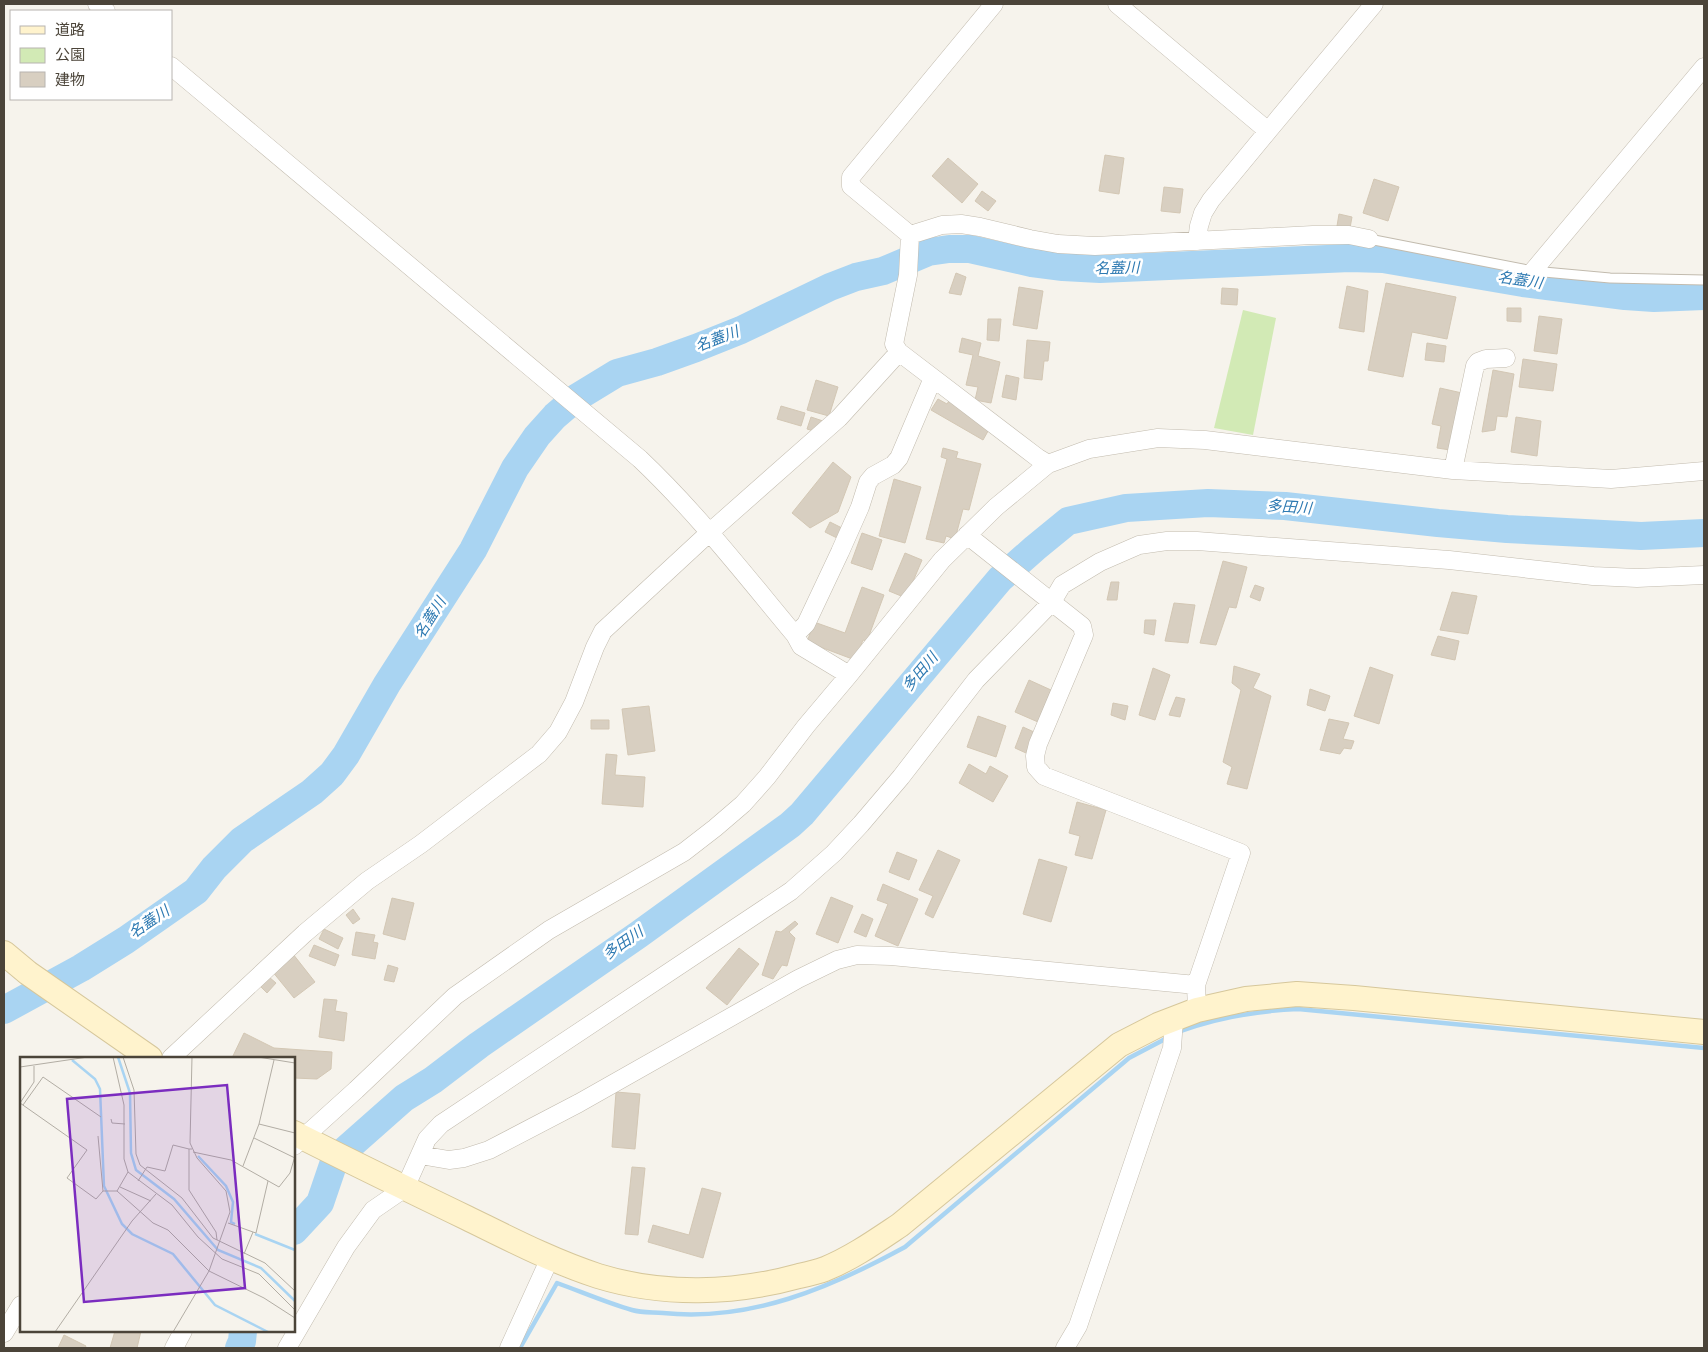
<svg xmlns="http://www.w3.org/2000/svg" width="1708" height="1352" font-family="Roboto,'Noto Sans JP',sans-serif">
  <rect width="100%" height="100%" fill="#f6f3ec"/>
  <path fill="#d2eab5" d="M1243 310 1276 318 1253 435 1214 428Z"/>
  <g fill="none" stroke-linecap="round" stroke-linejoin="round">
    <path stroke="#a9d4f2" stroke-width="4.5" d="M1178 1032C1218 1017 1255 1011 1298 1009L1704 1048
      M520 1348 557 1283C582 1292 607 1303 632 1310 642 1313 653 1312 663 1313 750 1322 830 1288 905 1247L1129 1058 1169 1037"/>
    <path stroke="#a9d4f2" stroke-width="28" d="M4 1010 81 968 126 940 196 891 214 868 242 840 312 792 332 774 346 755 387 684 473 550 515 468 537 436 555 416 576 398 617 373 657 362 696 348 741 330 830 287 856 277 883 271 928 252 949 249H970L1032 263 1063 267 1100 269 1350 258 1383 259 1523 283 1625 296 1654 298 1704 296
      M294 1231 320 1203 335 1159 404 1098 433 1080 479 1045 638 935 790 825 802 814 1000 579 1035 548 1068 521 1126 508 1208 503 1285 506 1438 523 1507 529 1641 536 1704 533
      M239 1348 242 1341 243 1331"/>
  </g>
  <path fill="#d8cfc1" stroke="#d3c7b4" d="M1105 155 1124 158 1119 194 1099 191Z
    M948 158 978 184 962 203 932 176Z
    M1374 179 1399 187 1388 221 1363 213Z
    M1164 187 1183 189 1180 213 1161 211Z
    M982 191 996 201 988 211 975 201Z
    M1339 214 1352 217 1350 228 1337 226Z
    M956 273 966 277 961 295 949 293Z
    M1386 283 1456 297 1447 339 1412 332 1403 377 1368 370Z
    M1347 286 1368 291 1364 332 1339 328Z
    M1019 287 1043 291 1037 329 1013 325Z
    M1222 288 1238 289 1237 305 1221 304Z
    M1507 308H1521V322L1507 321Z
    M1539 316 1562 319 1557 354 1534 351Z
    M988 319H1001L999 341 987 340Z
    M962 338 981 343 978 356 1000 362 991 403 975 400 978 387 966 385 973 355 959 352Z
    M1027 340 1050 342 1048 361H1044L1042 380 1024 378Z
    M1427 343 1446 346 1444 362 1425 360Z
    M1523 359 1557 364 1553 391 1519 387Z
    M1493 370 1514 374 1507 417 1497 416 1495 430 1482 432Z
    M1006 375 1019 378 1016 400 1002 397Z
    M816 380 838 387 829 416 807 410Z
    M1440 388 1462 393 1450 450 1437 448 1441 426 1432 424Z
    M938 399 947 404 950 399 992 424 983 440 931 410Z
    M781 406 805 413 801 426 777 419Z
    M811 417 823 421 820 433 807 429Z
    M1516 417 1541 421 1537 456 1511 452Z
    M943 448 958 452 956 458 981 464 969 510 963 509 955 539 946 536 944 543 926 539 947 459 941 457Z
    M833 462 851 477 838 512 810 528 792 513Z
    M894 479 921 487 905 543 879 536Z
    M830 522 846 530 841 540 825 532Z
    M862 533 882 540 872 570 851 563Z
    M905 553 922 560 906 598 889 591Z
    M1223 561 1247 567 1236 608 1229 607 1216 645 1200 643Z
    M1111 582H1119L1117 600H1107Z
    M1255 585 1264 588 1260 601 1250 597Z
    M862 587 884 595 867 641 863 640 855 660 807 642 814 622 845 633Z
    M1452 592 1477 596 1468 634 1440 630Z
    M1174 603 1195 605 1188 643 1165 641Z
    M1145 620H1156L1154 635 1144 633Z
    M1438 636 1459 641 1455 660 1431 655Z
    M1234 666 1260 674 1253 688 1271 696 1247 789 1227 784 1232 767 1223 762 1241 690 1232 683Z
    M1370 667 1393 675 1379 724 1354 716Z
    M1153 668 1170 675 1155 720 1139 715Z
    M1029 680 1051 690 1038 722 1015 712Z
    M1310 689 1330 696 1325 711 1307 705Z
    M1176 697 1185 699 1180 717 1169 715Z
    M1113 703 1128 706 1125 720 1111 715Z
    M649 706 655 751 628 755 622 709Z
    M978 716 1006 726 996 757 967 747Z
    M1329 719 1349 723 1343 739 1354 741 1351 749 1344 748 1340 754 1320 750Z
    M591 720H609V729H591Z
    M1023 727 1034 732 1026 753 1015 748Z
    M606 754 617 755 615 775 645 777 643 807 602 804Z
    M969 764 986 774 990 766 1008 776 993 802 959 783Z
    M1077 802 1106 810 1092 859 1075 855 1080 836 1069 833Z
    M938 850 960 860 933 918 925 914 933 896 919 890Z
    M897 852 917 860 909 880 889 872Z
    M1039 859 1067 867 1051 922 1023 914Z
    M883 884 918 899 898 946 875 936 888 904 877 900Z
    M831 897 853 906 838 943 816 934Z
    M392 898 414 903 405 940 383 934Z
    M353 909 360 919 353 924 346 915Z
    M862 914 873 919 866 937 854 932Z
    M795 921 798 924 789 932 795 938 787 966 782 965 773 979 762 975 776 931 781 932Z
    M324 929 343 938 338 949 319 939Z
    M356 932 375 935 373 942 378 943 375 959 352 955Z
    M314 945 339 955 335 966 309 956Z
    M739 948 759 964 727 1005 706 988Z
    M293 954 315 982 294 998 272 971Z
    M388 965 398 968 394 982 384 980Z
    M269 977 276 983 267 993 261 987Z
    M324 999 337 1000 335 1011 347 1013 344 1041 319 1037Z
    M244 1033 274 1048 332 1052 331 1069 317 1079 294 1078V1058H232Z
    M616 1092 640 1094 635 1149 612 1147Z
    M632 1167 645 1168 638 1235 625 1234Z
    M702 1188 721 1193 703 1258 648 1242 653 1225 689 1235Z
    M115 1331H141L137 1348H110Z
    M64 1335 86 1346 85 1348H58Z"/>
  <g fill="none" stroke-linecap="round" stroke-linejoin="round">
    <g stroke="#c2bbae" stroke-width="11">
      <path id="lane" d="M1369 239 1533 271 1610 278 1704 280"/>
    </g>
    <g stroke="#c2bbae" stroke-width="19">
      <path id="street" d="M97 4 106 11
        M994 4 851 177V186L910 235 908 275 894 344 899 352 1038 458 1048 464
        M1117 4 1268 131 1374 4
        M171 66 640 459C697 513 745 575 795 635L801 646 849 675
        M910 235 942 225 961 224 980 227 1030 239 1058 244 1095 246 1313 235H1349L1369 239
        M1197 241 1199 226 1203 213 1211 200 1268 131
        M1533 271 1704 67
        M1453 470 1475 366 1478 362 1486 359 1506 358
        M967 535 1082 626 1084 635 1038 744 1035 756 1036 767 1044 776 1241 853 1196 985
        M795 635 806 624 840 552 860 507 868 482 873 476 893 465 899 458 933 378
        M171 1058 305 933 367 881 421 844 539 754 558 732 574 702 595 647 603 631 710 532 839 418 899 352
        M294 1146 356 1090 455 996 549 930 684 852 715 828 743 804 767 777 806 726 849 675 942 560 996 507 1048 464 1089 449 1158 438 1205 440 1453 470 1611 479 1704 471
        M420 1155 449 1160 464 1158 489 1150 579 1103 798 979 837 960 857 955 891 956 1196 985 1197 1010
        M4 1333 21 1305
        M174 1348 183 1331
        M287 1348 346 1247 373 1210 405 1188 427 1139 441 1124 791 891 834 853 861 824 901 777 976 680 1052 602 1062 585 1100 562 1139 545 1167 541H1197L1449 560 1593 576 1637 578 1704 575
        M509 1348 550 1258
        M1065 1348 1078 1326 1172 1048 1174 1019"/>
    </g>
    <g stroke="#d6c79b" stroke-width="26">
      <path id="secondary" d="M4 953 28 973 150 1058
        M294 1133C351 1162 409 1190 467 1218 510 1239 552 1261 598 1276 663 1296 734 1294 799 1276 808 1274 817 1272 825 1269 852 1258 876 1241 900 1225L1119 1045 1158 1025 1197 1010 1246 999 1297 994 1354 998 1704 1032"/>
    </g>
    <use href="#lane" stroke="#fff" stroke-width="9"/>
    <use href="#street" stroke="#fff" stroke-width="18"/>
    <use href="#secondary" stroke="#fff3cd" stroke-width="24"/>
  </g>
  <g text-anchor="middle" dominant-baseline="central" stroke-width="5" stroke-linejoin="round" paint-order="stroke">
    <g font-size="15" font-style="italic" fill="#2e7ab2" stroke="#fff">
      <text transform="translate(1117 268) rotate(-1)">名蓋川</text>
      <text transform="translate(1520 280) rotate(9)">名蓋川</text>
      <text transform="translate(717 339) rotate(-21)">名蓋川</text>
      <text transform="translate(1289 507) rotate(4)">多田川</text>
      <text transform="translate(430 618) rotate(-58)">名蓋川</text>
      <text transform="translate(920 672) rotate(-50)">多田川</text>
      <text transform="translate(149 922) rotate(-34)">名蓋川</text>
      <text transform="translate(623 943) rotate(-35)">多田川</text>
    </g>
  </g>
  <g transform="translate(20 1057)">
    <rect width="275" height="275" fill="#f6f3ec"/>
    <path fill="none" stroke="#a9d4f2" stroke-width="2.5" d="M98 0 110 36 111 96 116 113 154 142 198 193 241 211 275 244M52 3 75 22 80 32 84 129 102 167 112 177 153 197 195 248 248 275M178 99 206 129 213 145 211 165 215 167M235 177 275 193"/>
    <path fill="none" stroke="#b2ada4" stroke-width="1" d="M93 0 104 48V102L108 115 152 148 178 180 202 202 239 217 275 253M103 0 114 33 116 97 120 108 162 141 193 181 245 206 275 234M238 0 275 6M14 9V25L0 46 67 93 47 121 76 142 83 134H97L133 166 148 173 189 214 244 241 275 261M0 10 68 0M3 48 23 20 81 60M91 62 92 66 105 67M239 67 275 76M78 79 83 134M234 81 275 101M172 92H169V133L196 175 197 183M173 95 211 103 259 130 270 116 275 99M223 109 239 67 254 3M118 124 127 110 145 114 153 88 169 92M100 130 131 144M97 134 108 115M208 166 233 175M224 197 233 175 236 176 248 124M35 275 112 164 136 137M153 275 189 214 210 155 206 134 177 101 170 86 172 0"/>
    <path fill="#7b2cbf" fill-opacity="0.15" stroke="#7b2cbf" stroke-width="2.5" d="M207 28 225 231 64 245 47 42Z"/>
    <rect width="275" height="275" fill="none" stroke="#4b4439" stroke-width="2.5"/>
  </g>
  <rect width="1708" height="1352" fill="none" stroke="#4b4439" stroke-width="10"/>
  <rect x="10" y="10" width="162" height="90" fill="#ffffff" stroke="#b7b4b0"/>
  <rect x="20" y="26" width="25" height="8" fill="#fff3cd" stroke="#b7b4b0"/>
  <text x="55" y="35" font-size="15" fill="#4b4439">道路</text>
  <rect x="20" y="48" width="25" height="15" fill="#d2eab5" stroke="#b7b4b0"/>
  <text x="55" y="60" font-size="15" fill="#4b4439">公園</text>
  <rect x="20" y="72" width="25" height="15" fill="#d8cfc1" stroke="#b7b4b0"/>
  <text x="55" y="85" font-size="15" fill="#4b4439">建物</text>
</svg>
